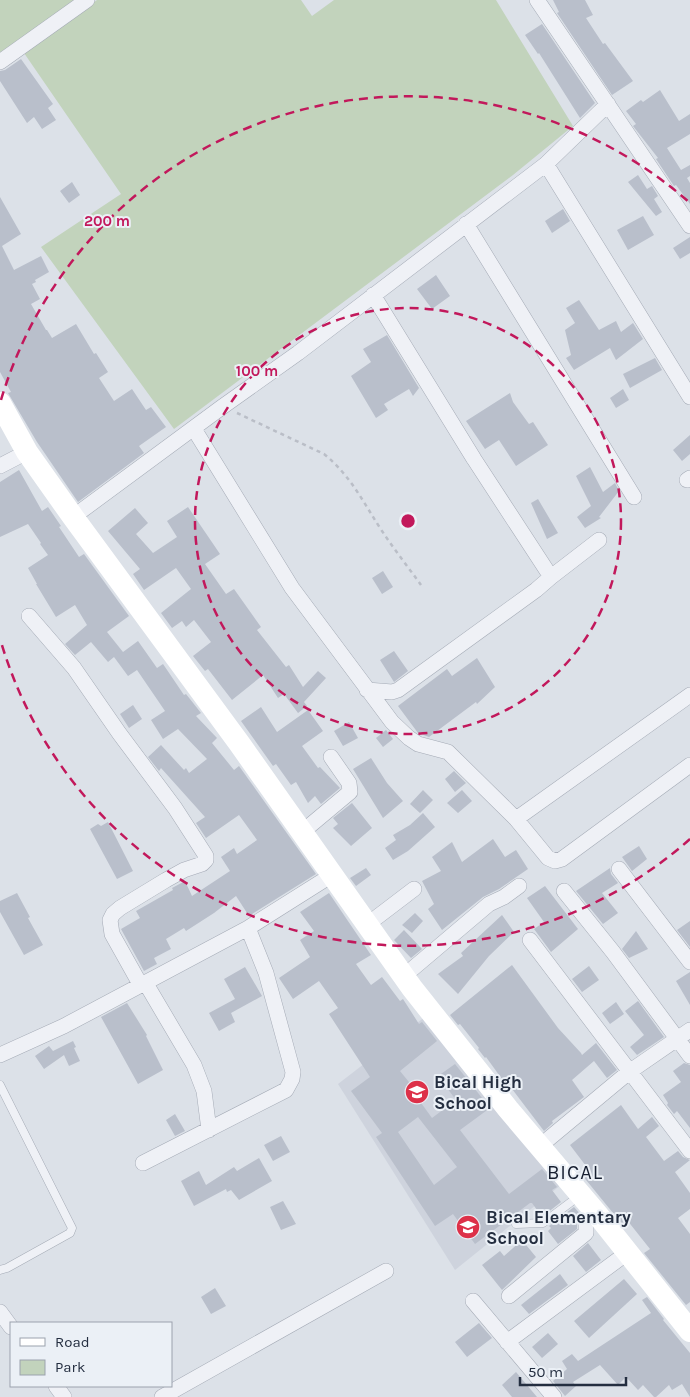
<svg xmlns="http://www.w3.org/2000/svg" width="690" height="1397" font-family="Karla,sans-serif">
  <rect width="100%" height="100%" fill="#dce1e8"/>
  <path fill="#ced3dd" d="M430 1013 562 1184 455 1270 338 1084Z"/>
  <path fill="#c2d3bc" d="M0 0H75L0 54Z
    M97 0H301L312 16 334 0H496L573 126 513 175 174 429 41 247 121 194 24 53Z"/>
  <path fill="#b9bfcb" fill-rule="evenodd" d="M553 0H585L593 15 586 18 603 44 605 43 633 81 612 95 557 13 559 12Z
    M542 24 595 103 580 118 539 53 538 54 525 35Z
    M21 59 53 104 48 108 56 120 42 129 34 117 27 123 0 81V71L5 70Z
    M660 90 679 121 690 114V134L667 148 681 170 690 165V176L687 178 690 183V204L676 185 674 186 656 159 658 158 633 126 636 124 626 111 641 100 643 102Z
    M638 175 647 189 652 186 658 196 654 199 662 212 656 216 628 182Z
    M72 182 80 195 69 203 60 191Z
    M0 197 21 234 2 246 14 270 41 256 49 272 35 280 36 282 32 284 40 299 31 304 46 330H47L52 338 76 324 94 354 96 353 108 372 99 378 114 401 132 389 146 410 151 407 166 427 139 446 144 453 78 502 37 442 8 393 11 392 0 372Z
    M563 209 570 221 552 233 545 221Z
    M643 216 654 235 628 250 617 230Z
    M690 237V253L680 259 673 248Z
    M436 275 450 296 432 309 417 289Z
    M579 300 599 330 616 321 621 332 633 323 643 339 616 360 610 348 574 370 566 358 571 355 565 330 575 323 566 308Z
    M387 335 419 388 413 396 409 389 384 404 388 410 376 418 351 376 371 362 363 349Z
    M655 358 662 370 630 388 623 374Z
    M623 389 629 400 616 408 610 398Z
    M510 393 513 402 529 424 533 422 548 445 516 466 499 440 485 449 466 421Z
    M690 435V454L682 461 673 450Z
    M590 467 603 492 615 483 619 491 599 517 601 518 585 528 577 517 591 506 576 476Z
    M19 470 42 511 48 507 61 526 59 527 79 557 84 554 129 616 107 632 123 652 138 641 157 668 163 664 184 695 186 694 201 713 196 716 217 738 212 743 234 770 239 766 316 874 249 916 236 896 214 913 186 931 184 928 166 939 171 949 154 958 157 964 144 971 121 929 140 918 136 911 173 890 172 888 185 881 192 896 230 871 221 857 234 848 237 854 257 840 239 815 206 838 196 823 205 817 161 768 159 771 148 757 161 745 184 770 186 768 189 773 207 759 178 729 163 739 151 720 165 711 137 670 128 676 114 657 108 662 91 642 75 655 65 644 87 625 75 605 56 617 36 584H37L28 568 48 555 40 544 41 543 28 524 0 537V482Z
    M538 499 558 533 547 539 531 503Z
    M188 507 220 554 205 564 226 594 234 589 261 627 257 630 286 667 289 665 303 687 318 671 326 678 304 702 307 706 298 713 284 694 278 698 263 675 232 700 208 669 205 671 193 656 211 642 194 620 186 627 182 621 172 628 161 613 191 589 176 568 144 590 133 574 140 569 108 531 135 508 148 523 136 534 153 553 177 537 167 521Z
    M383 571 393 587 382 594 372 578Z
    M394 651 408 671 394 682 380 660Z
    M477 658 495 687 477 704 476 702 429 737 418 733 398 706 447 669 452 676Z
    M133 705 142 719 129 728 120 714Z
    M261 707 277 732 308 710 323 731 302 746 318 768 320 767 340 788 321 804 315 796 308 803 296 782 291 785 276 764 273 766 241 721Z
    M349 722 358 738 343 746 334 731Z
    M386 730 393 739 383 747 376 738Z
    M371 758 387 783 403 801 383 818 353 769Z
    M454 771 466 783 455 792 445 779Z
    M423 790 433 800 420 813 410 804Z
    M462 790 472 801 458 813 447 803Z
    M352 803 372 828 351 846 333 828 338 824 333 818Z
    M423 813 435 827 408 851 393 860 385 848 396 840 393 835 410 825Z
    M108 822 133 871 117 879 90 829 98 824 101 826Z
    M493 839 505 857 516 850 528 869 499 889 483 897 442 930 428 909 434 904 422 881 441 871 432 857 452 842 462 862Z
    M639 846 647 859 632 871 622 857Z
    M366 868 371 875 356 886 350 878Z
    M610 868 611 874 618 883 602 893 618 913 603 924 576 891Z
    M545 886 578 929 551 952 534 929 544 922 527 898Z
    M17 893 30 917 28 918 43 945 24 955 0 912V901Z
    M329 893 371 955 356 964 371 985 382 977 400 1001 403 999 419 1024 422 1022 437 1041 400 1071 413 1087 411 1089 432 1118 456 1100 438 1076 455 1064 490 1108 460 1130 509 1194 542 1169 557 1187 552 1190 561 1202 542 1217 532 1203H530L475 1244 453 1214 435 1226 376 1137 382 1133 351 1091 370 1077 329 1014 338 1008 319 981 293 999 279 978 310 957 300 940 314 931 300 912ZM418 1117 457 1167 434 1185 398 1132Z
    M415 913 423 921 412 933 402 925Z
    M502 915 514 932 489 956 458 994 438 974 463 956 461 953Z
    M690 921V947L677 930Z
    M404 930 422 949 411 958 394 940Z
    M636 931 648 949 629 958 622 949Z
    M512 965 558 1028 581 1053 582 1055 596 1043 617 1070 607 1078 594 1061 572 1080 584 1097 552 1121 553 1123 544 1131 509 1085 507 1086 486 1057 485 1058 478 1049 479 1048 460 1024 458 1025 450 1015Z
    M589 966 599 980 582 992 572 979Z
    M245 967 262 996 231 1013 235 1022 219 1031 209 1013 235 999 224 979Z
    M690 972V1005L676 981Z
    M638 1001 664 1037 637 1055 630 1047 644 1035 625 1011Z
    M616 1002 624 1014 610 1024 602 1013Z
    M127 1003 147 1035 146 1036 163 1070 138 1084 101 1017Z
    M73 1041 76 1047 74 1048 80 1061 69 1066 64 1055 44 1069 35 1056 49 1046 53 1051Z
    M684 1063 690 1065V1128L677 1111 674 1114 667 1105 668 1103 663 1095 681 1082 673 1071Z
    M621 1105 638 1129 652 1117 659 1126 646 1137 664 1161 678 1151 683 1157 690 1160 675 1172 690 1193V1209L678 1218 690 1234V1302L686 1305 644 1253 650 1249 627 1220 622 1224 582 1175 589 1170 570 1145Z
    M175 1114 185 1131 175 1136 166 1120Z
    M281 1136 290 1152 273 1161 264 1145Z
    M259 1158 272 1181 239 1200 231 1190 227 1192 226 1189 194 1206 181 1181 199 1171 206 1185 234 1167 237 1171Z
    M283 1201 296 1224 281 1230 270 1207Z
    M574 1207 581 1215 577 1219V1229L558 1244 548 1231 551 1228 549 1226Z
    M522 1240 536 1257 502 1290 482 1265 500 1251 504 1256Z
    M588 1243 601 1260 586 1272 573 1256Z
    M560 1274 568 1285 529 1314 521 1305Z
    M624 1279 637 1294 589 1338 574 1321Z
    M215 1288 226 1306 211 1314 201 1297Z
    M647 1297 664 1319 663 1320 690 1353V1397L682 1384 672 1390 669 1385 656 1397H654L643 1385 638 1390 626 1377 618 1385 600 1365 573 1382 576 1386 565 1396 553 1381 567 1369 562 1361 572 1354 578 1361 651 1313 642 1300Z
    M479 1323 492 1338 467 1357 455 1342Z
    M548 1333 558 1344 542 1358 532 1347Z
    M516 1372 537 1397H512L502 1385Z"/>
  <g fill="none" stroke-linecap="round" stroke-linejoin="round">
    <g stroke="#a5abb6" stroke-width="9">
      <path id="lane" d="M0 1085 72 1228 70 1233 7 1268 0 1270
        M516 1224 543 1223 579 1196"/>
    </g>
    <g stroke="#a5abb6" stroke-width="16">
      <path id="street" d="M537 0 690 226
        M0 62 87 0
        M546 164 690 397
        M466 224 634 497
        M194 429 292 588 392 722 409 738 418 744 448 752 516 819 548 858 555 861 562 859 690 765
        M0 466 27 452
        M687 480 690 478
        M73 517 222 407 298 353 546 164 608 104
        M551 577 599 540
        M29 616 74 668 119 733 175 808 206 856V860L202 864 184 870 166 880 120 908 113 914 110 920 112 934 140 984
        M367 690 392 692 398 690 536 590 551 577 474 459 373 295
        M516 819 690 695
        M301 833 350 792 349 783 331 757
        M619 869 690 962
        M564 891 613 952 690 1056
        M368 924 414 889
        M530 940 690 1151
        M404 976 489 904 504 897 519 886
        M145 982 194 1065 204 1091 209 1130
        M0 1055 64 1026 248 928 332 875
        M540 1146 629 1072 690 1030
        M143 1163 286 1090 292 1079 293 1072 266 973 248 928
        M509 1296 586 1233V1223L597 1214
        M473 1301 554 1397
        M0 1312 11 1327
        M507 1342 627 1253
        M56 1386 64 1397
        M162 1397 386 1271"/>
    </g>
    <path stroke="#babec7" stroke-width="2.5" stroke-dasharray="4 4" stroke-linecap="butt" d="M237 413 324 454C351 476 363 502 382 531 394 549 408 567 421 585"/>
    <use href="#lane" stroke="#eff1f6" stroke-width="8"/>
    <use href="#street" stroke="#eff1f6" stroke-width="15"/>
    <path stroke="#fff" stroke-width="22" d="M0 403 27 452 73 517 239 743 412 988 508 1109 597 1214 690 1331"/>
  </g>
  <g fill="none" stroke="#c2185b" stroke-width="2.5" stroke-dasharray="9 6">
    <circle cx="408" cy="521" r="213"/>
    <path d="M690 839A425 425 0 0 1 1 642M1 400A425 425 0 0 1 690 203"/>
  </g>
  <defs>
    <g id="school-disc" transform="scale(1.25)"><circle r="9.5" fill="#dd3149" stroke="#ebf0f6"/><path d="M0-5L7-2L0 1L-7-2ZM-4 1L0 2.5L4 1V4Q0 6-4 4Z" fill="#fff"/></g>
  </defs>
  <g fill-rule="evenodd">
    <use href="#school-disc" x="417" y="1092"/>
    <use href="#school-disc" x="468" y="1227"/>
  </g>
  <g text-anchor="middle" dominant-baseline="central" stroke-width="4" stroke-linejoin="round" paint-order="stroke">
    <g font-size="18" font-weight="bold" fill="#242e40" stroke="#ebf0f6" text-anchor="start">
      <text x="434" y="1082">Bical High<tspan x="434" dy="21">School</tspan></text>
      <text x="486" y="1217">Bical Elementary<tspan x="486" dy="21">School</tspan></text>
    </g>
    <g font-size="20" letter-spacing="1" fill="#171f30" stroke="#ebf0f6">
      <text x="575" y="1172">BICAL</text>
    </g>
  </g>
  <circle cx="408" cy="521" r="8" fill="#c2185b" stroke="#ebf0f6" stroke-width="2.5"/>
  <g font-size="15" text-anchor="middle" font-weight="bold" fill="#c2185b" stroke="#ebf0f6" stroke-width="4" stroke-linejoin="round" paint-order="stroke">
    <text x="107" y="226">200 m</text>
    <text x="257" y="376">100 m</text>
  </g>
  <rect x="10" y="1322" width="162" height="65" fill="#ebf0f6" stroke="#9ba2ad"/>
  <rect x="20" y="1338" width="25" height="8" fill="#ffffff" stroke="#9ba2ad"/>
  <text x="55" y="1347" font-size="15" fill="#242e40">Road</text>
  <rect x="20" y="1360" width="25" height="15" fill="#c2d3bc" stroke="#9ba2ad"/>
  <text x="55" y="1372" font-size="15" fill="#242e40">Park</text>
  <path d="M520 1377v8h106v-8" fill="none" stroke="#242e40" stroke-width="2.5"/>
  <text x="528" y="1377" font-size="15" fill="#242e40" stroke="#ebf0f6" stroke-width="4" paint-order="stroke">50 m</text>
</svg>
